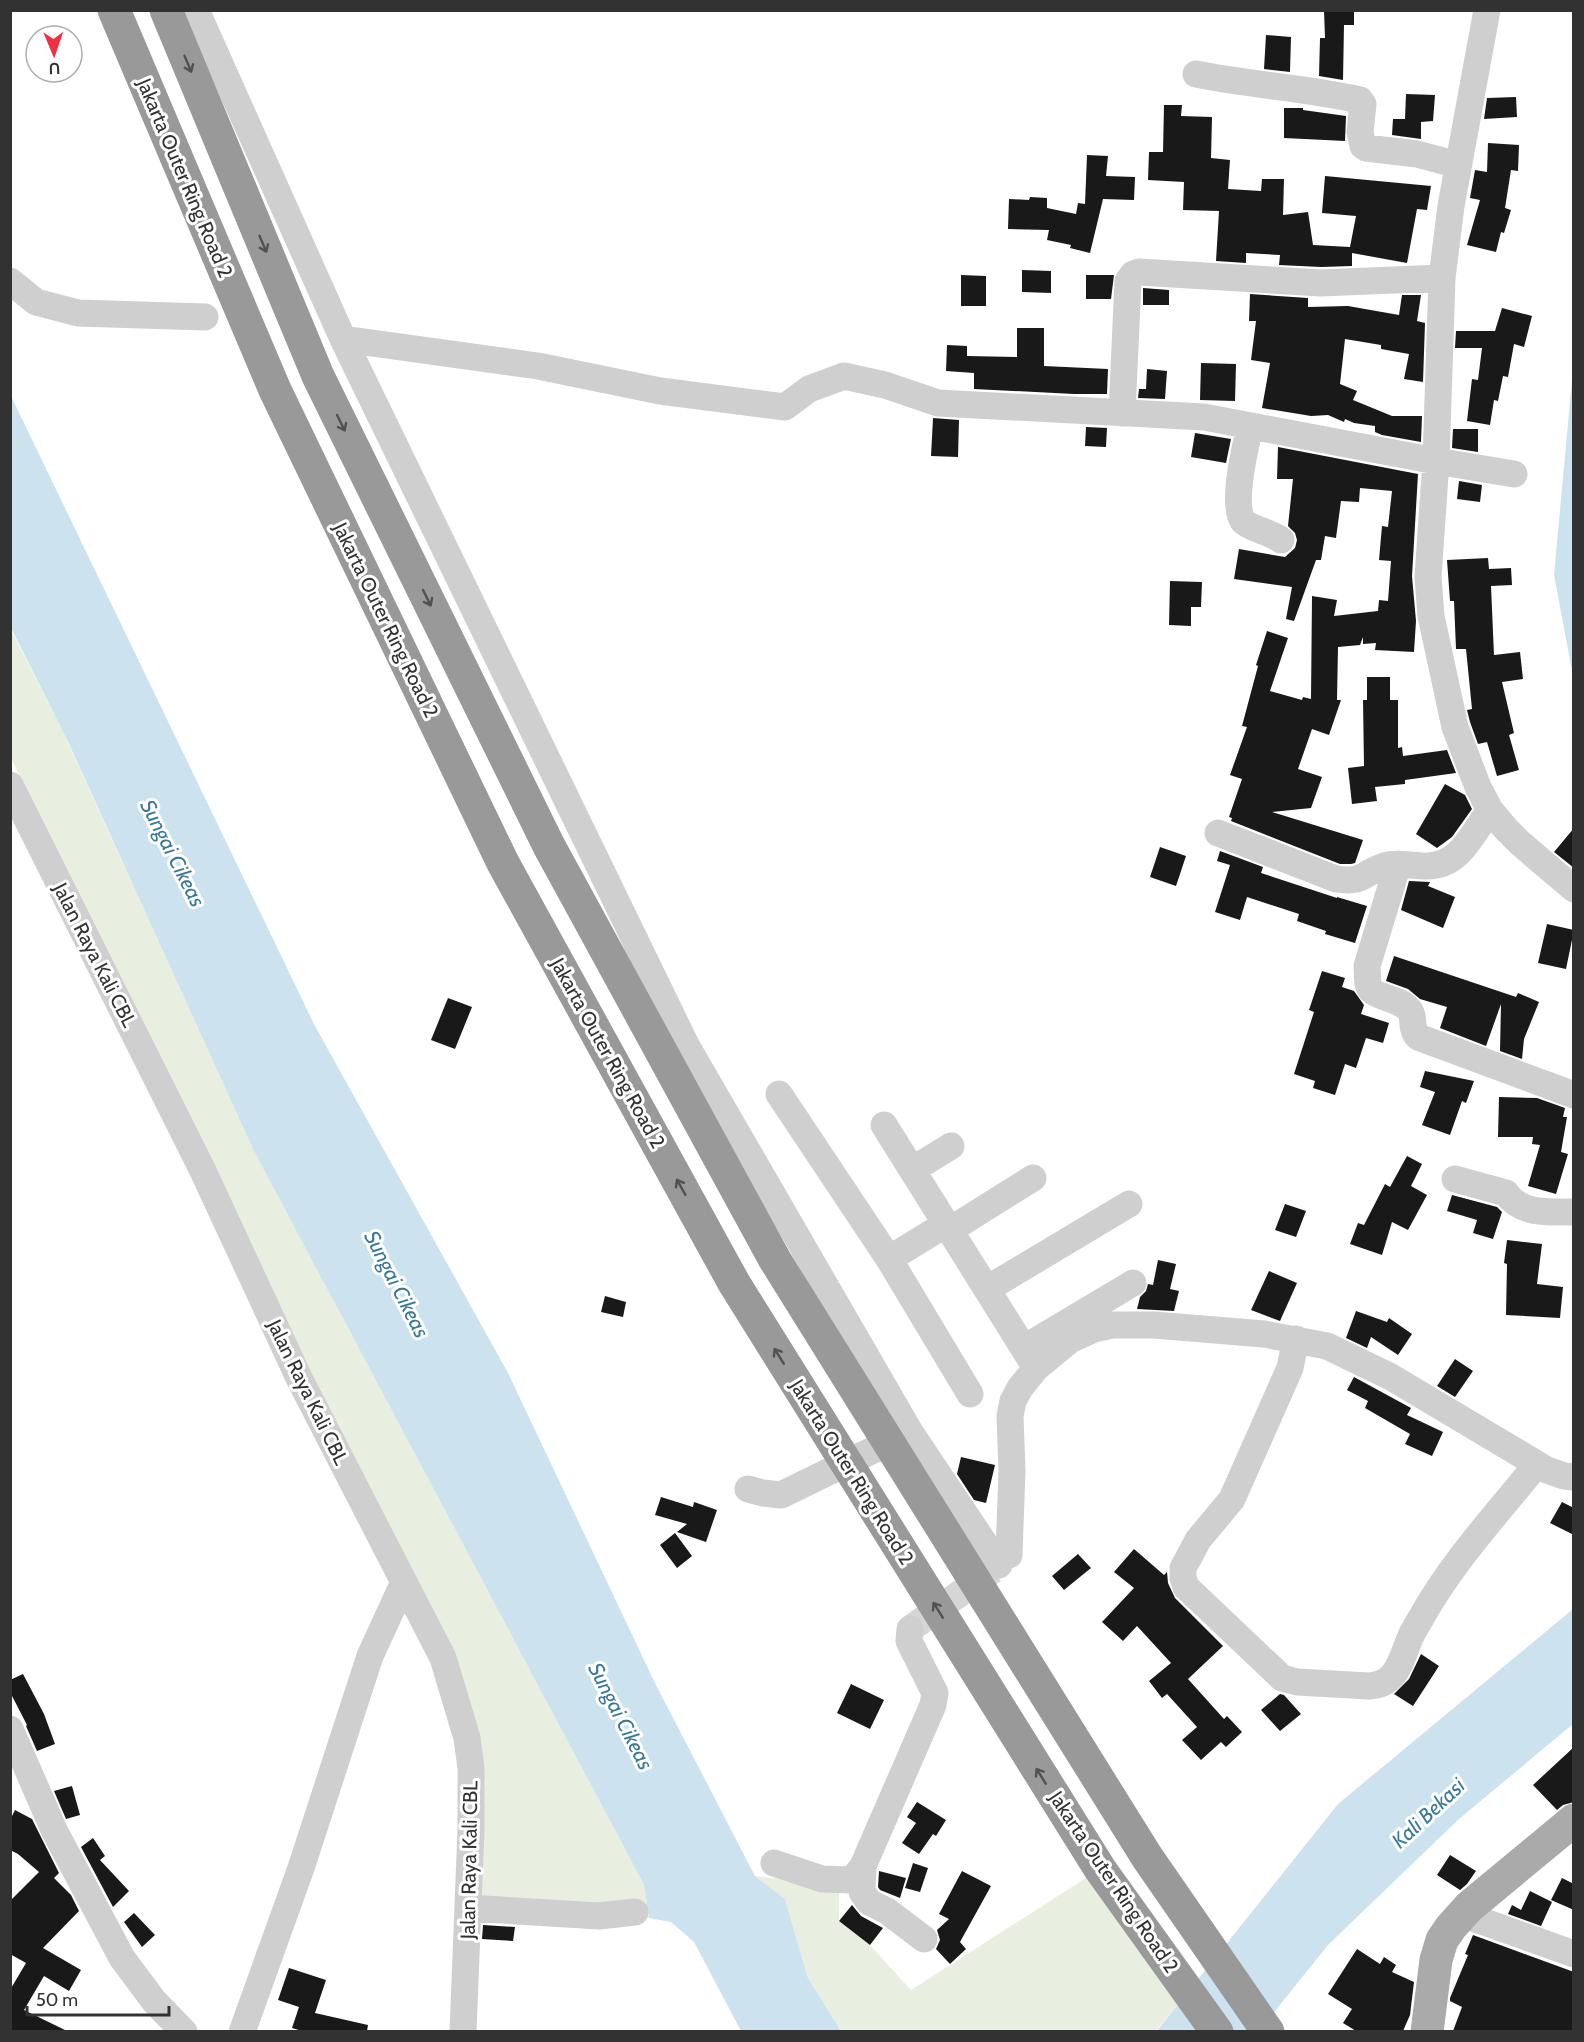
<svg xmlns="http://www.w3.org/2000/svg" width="1584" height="2042" font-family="Cabin,sans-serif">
  <rect width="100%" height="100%" fill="#fff"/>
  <path fill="#e9efe0" d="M10 628 63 732 121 859 338 1309 644 1885 649 1918 635 1912 468 1908 471 1829 443 1658 11 758Z
    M1100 1869 1189 1991 1156 2031H841L808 1978 785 1899 755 1876 839 1885V1921L870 1945 911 1990Z"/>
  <path fill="#cce3ef" d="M1573 369V676L1554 575Z
    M10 394 315 1026 508 1373 654 1681 755 1876 785 1899 808 1978 841 2031H741L694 1942 671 1922 649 1918 644 1885 254 1151 69 744 11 628Z
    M1573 1609V1724L1459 1819 1328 1945 1259 2031 1156 2032 1338 1804Z"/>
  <path fill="#191919" d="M1324 10H1354V25H1344L1343 80 1319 76 1320 38H1325Z
    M1266 35 1291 37 1290 72 1264 69Z
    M1406 94 1435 95 1433 121 1421 122V139L1392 135 1393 119H1405Z
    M1516 97 1517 117 1484 119 1487 98Z
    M1164 105H1182L1181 116 1212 117 1211 158 1230 160 1228 189 1261 191 1262 179H1284L1283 215 1308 212 1313 245 1350 247 1356 216 1322 213 1325 176 1431 186 1427 210 1417 209 1407 263 1352 253V266L1321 267 1279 265 1280 255 1246 253V263L1216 261 1219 211 1183 210 1184 182 1148 180 1149 152H1163Z
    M1284 108H1303V110L1346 116 1345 141 1284 138Z
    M1488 143 1519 145 1518 171 1511 170 1505 208 1511 210 1504 233 1501 232 1496 252 1467 245 1480 200 1470 198 1475 170 1487 172Z
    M1087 155 1108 156 1106 176 1135 177 1134 200 1103 199 1090 253 1070 248 1071 245 1047 240 1049 230 1008 229 1009 199 1029 200 1030 197 1047 198V208L1076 214 1078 203 1085 204Z
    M1022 270 1051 271V293L1022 292Z
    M961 275 986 276V306H961Z
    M1086 275H1114L1111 299H1086Z
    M1143 288 1169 290V305H1143Z
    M1250 294 1308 298V307L1348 306 1399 315 1402 295H1421L1417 321 1425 323 1423 382 1404 379 1409 354 1381 349V345L1345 339 1340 384 1357 391 1353 400 1392 416H1422L1421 442 1382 435 1375 432V426L1354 423 1345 419 1344 422 1328 415 1311 416 1262 408 1270 363 1251 360 1256 321H1249Z
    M1502 308 1532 316 1524 347 1514 344 1508 377 1503 376 1498 401 1494 400 1490 425 1467 421 1472 379 1478 380 1482 348H1455L1456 331H1495Z
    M1017 328H1044V366L1108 369 1107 394H1074L974 389V373L946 371 947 345 967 346V356L1017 357Z
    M1201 363 1236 364 1235 401 1200 400Z
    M1147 369 1167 371 1165 399 1138 398 1139 389H1146Z
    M933 418 959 420 958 457 931 456Z
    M1086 427 1107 428 1106 447 1085 446Z
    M1453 429H1478V452L1452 448Z
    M1195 433 1231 439 1226 463 1191 457Z
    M1278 447 1418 474 1412 576 1416 621 1414 652 1375 650 1376 643 1363 644V637L1360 645 1338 647 1337 700H1341L1329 735 1312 729 1298 769 1322 777 1311 808 1272 812 1363 840 1355 863 1351 864H1340L1231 821 1232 818 1229 817 1242 779 1230 775 1247 727 1242 726 1258 666 1256 665 1267 631 1288 638 1270 691 1302 700 1303 697 1311 699 1312 596 1337 600 1334 616 1378 611 1379 600 1388 601 1391 561 1379 560 1382 526 1388 527 1392 491 1360 488 1359 502 1341 501 1336 538 1325 536 1321 560H1316L1294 621 1286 619 1292 587 1234 579 1239 549 1285 557 1295 548 1297 540 1295 533 1288 526 1293 479H1277Z
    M1459 481 1482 485 1480 502 1457 499Z
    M1488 558 1489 569 1511 568 1512 585 1491 586 1494 655 1520 652 1523 679 1502 682 1514 733 1509 735 1519 770 1497 776 1487 742 1478 744 1470 722 1467 710 1472 709 1466 649H1456L1454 601H1450L1447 560Z
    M1170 581 1202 582 1201 607H1191V626L1169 625Z
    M1367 677H1390V700H1398V748L1402 747 1403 756 1447 750 1456 773 1405 780V784L1375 787 1377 801 1352 804 1348 768 1364 766 1363 700H1367Z
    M1445 784 1465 795 1472 809 1452 837 1437 848 1416 834Z
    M1574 828V868L1554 852Z
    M1160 847 1186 856 1176 886 1150 877Z
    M1220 851 1263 867 1261 873 1337 898V897L1367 906 1355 943 1325 934 1326 931 1297 921 1299 914 1247 897 1240 920 1215 912 1230 865 1217 861Z
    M1409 881 1430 882 1428 886 1455 897 1443 928 1401 910Z
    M1547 924 1574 930 1566 969 1538 963Z
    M1394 956 1516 997 1518 993 1539 1002 1524 1039 1522 1059 1500 1051 1501 1004 1486 1046 1440 1028 1447 1007 1420 999 1408 989 1386 981Z
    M1322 971 1345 978 1342 987 1354 991 1364 1005 1361 1014 1389 1023 1383 1043 1366 1038 1356 1068 1345 1064 1335 1095 1313 1088 1315 1081 1294 1074 1314 1012 1309 1010Z
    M448 998 472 1007 455 1049 431 1040Z
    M1425 1071 1474 1081 1466 1103 1462 1101 1450 1135 1422 1125 1435 1092 1420 1087Z
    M1499 1097 1537 1098 1565 1108 1563 1117H1567L1561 1152 1568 1154 1556 1194 1528 1186 1540 1145 1532 1144 1533 1137H1498Z
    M1407 1156 1422 1164 1411 1186 1427 1195 1408 1230 1392 1222 1382 1255 1350 1244 1358 1223 1364 1225 1385 1184 1390 1187Z
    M1452 1195 1497 1207 1502 1212 1493 1239 1473 1233 1477 1220 1447 1211Z
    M1285 1204 1306 1211 1296 1237 1275 1230Z
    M1507 1240 1542 1244 1537 1284 1563 1287 1560 1318 1506 1315 1507 1264 1504 1263Z
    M1158 1260 1176 1264 1170 1289 1179 1291 1174 1311 1137 1309 1140 1297 1146 1291 1148 1284 1153 1285Z
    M1269 1271 1297 1283 1280 1321 1251 1310Z
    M605 1296 626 1302 623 1317 601 1312Z
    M1356 1311 1387 1322 1389 1318 1412 1334 1398 1355 1371 1337 1367 1348 1346 1338Z
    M1455 1359 1473 1371 1455 1397 1437 1386Z
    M1354 1377 1411 1408 1407 1415 1443 1432 1432 1456 1405 1444 1410 1434 1365 1408 1368 1401 1347 1390Z
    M961 1457 995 1465 986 1503 974 1500 957 1474Z
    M661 1497 693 1507 694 1502 717 1510 706 1542 677 1532 687 1524 655 1515Z
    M1562 1502 1574 1508V1535L1550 1523Z
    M675 1533 692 1556 677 1568 660 1545Z
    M1134 1549 1164 1575 1167 1572 1168 1583 1175 1598 1223 1646 1188 1679 1224 1719 1227 1716 1242 1732 1226 1747 1221 1742 1201 1760 1182 1740 1197 1727 1167 1694 1162 1698 1149 1681 1171 1663 1137 1626 1123 1641 1102 1622 1134 1588 1114 1572Z
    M1078 1554 1091 1568 1064 1590 1052 1576Z
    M1421 1654 1439 1666 1413 1706 1394 1694 1409 1679Z
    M23 1674 44 1714 55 1744 37 1751 26 1726 27 1725 10 1692V1680Z
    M851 1684 884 1700 870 1729 837 1713Z
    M1280 1694 1284 1695 1301 1714 1280 1731 1261 1710Z
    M1574 1747V1802L1563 1805 1557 1810 1533 1785Z
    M72 1786 80 1815 66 1819 54 1791Z
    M917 1802 946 1820 936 1836 933 1834 919 1854 902 1843 916 1823 907 1817Z
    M15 1810 32 1819 59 1873 54 1878 71 1895 79 1911 43 1948 81 1970 69 1991 44 1976 24 2010 67 2031H10V1990L26 1963 10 1954V1901L39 1872 18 1854 10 1850V1820Z
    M93 1838 105 1856 100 1860 129 1891 113 1907 81 1847Z
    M1450 1855 1476 1871 1467 1884 1460 1890 1437 1875Z
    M913 1863 928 1868 920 1892 905 1888Z
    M879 1871 906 1878 900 1898 880 1890 878 1887Z
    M962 1871 991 1886 960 1942 966 1949 950 1964 936 1949 940 1940 937 1930 949 1919 939 1914Z
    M1562 1878 1574 1884V1910L1551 1900Z
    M1530 1891 1552 1902 1541 1926 1508 1914 1512 1905 1521 1910Z
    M852 1905 861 1916 883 1928 870 1945 839 1921Z
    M134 1913 155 1935 142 1947 124 1922Z
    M483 1925 515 1927 513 1941 482 1939Z
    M1473 1935 1574 1972V2031H1453L1462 2007 1450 2001V1998L1468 1955 1465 1954Z
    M1357 1949 1380 1964 1384 1957 1396 1965 1392 1972 1414 1982 1410 2015 1403 2031H1356L1343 2023 1352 2009 1328 1994Z
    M289 1968 326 1980 315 2013 368 2025 367 2031H302L292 2028 299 2007 278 2000Z"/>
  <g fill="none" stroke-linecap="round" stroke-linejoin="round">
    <path stroke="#d6d6d6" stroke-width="27" stroke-dasharray="27 14" stroke-linecap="butt" d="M910 1629 993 1570"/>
    <path stroke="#cfcfcf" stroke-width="27" d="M196 10 343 339 686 1045 910 1432 999 1565
      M1487 10 1451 206 1442 278 1436 461 1428 577 1431 616 1455 727 1478 787 1490 810 1506 829 1520 843 1574 889
      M1196 74C1250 85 1306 88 1360 100L1363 104 1360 132 1363 146 1366 148 1417 154 1458 165
      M10 281 36 302 78 313 205 317
      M343 339 538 366 660 391 785 407 809 389 844 376 885 385 938 403 1204 417 1436 461 1514 474
      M1122 413 1128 281 1133 274 1139 272 1321 283 1442 278
      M1250 426C1246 444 1230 509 1244 522 1254 530 1270 532 1281 540
      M10 785 203 1171 299 1378 443 1658 467 1738 471 1768V1829L463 2032
      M1218 833 1336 879C1365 883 1362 873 1384 866 1398 862 1412 866 1427 866 1460 866 1472 834 1490 810
      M1398 864 1367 966C1368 973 1366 985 1371 990 1380 999 1401 998 1410 1011 1415 1019 1410 1028 1418 1037L1574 1095
      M779 1094 889 1259
      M884 1125 1036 1368
      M912 1170 951 1146
      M1455 1179 1506 1193C1521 1215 1549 1212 1574 1212
      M946 1224 889 1259 970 1394
      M950 1230 1033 1178
      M987 1289 1129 1204
      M1296 1339 1290 1368 1232 1499 1198 1540 1183 1568V1578L1186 1587 1282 1678 1297 1682 1369 1686C1397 1685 1401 1660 1410 1638 1413 1631 1417 1625 1421 1618 1452 1562 1497 1514 1537 1464
      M1024 1348 1133 1283
      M748 1489 763 1493 781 1495 906 1434
      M1009 1555 1012 1470 1010 1416 1013 1401 1020 1388 1036 1368 1070 1340 1094 1329 1112 1325H1154L1264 1334 1327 1346 1391 1377 1547 1470 1564 1476 1574 1477
      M910 1629 909 1641 935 1693 933 1705 863 1866 862 1892 869 1902 887 1911 924 1939
      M10 1729 54 1830 122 1958 154 2001 184 2032
      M774 1863 822 1879 852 1880 863 1866
      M468 1908 599 1916 635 1912
      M1462 1914 1574 1954
      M242 2032 301 1868 370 1656 404 1582"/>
    <path stroke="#aaa" stroke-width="33" d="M1427 2032 1436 1960 1442 1940 1451 1927 1469 1907 1574 1820"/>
    <path stroke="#999" stroke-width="33" d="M114 10 275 390 503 863 734 1283 1100 1869 1217 2032
      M166 10 318 376 549 846 775 1260 1147 1857 1268 2032"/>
  </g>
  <defs><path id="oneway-shaft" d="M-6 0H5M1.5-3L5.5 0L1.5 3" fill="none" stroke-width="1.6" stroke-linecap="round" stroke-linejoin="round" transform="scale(1.5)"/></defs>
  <g stroke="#515151">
    <use href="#oneway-shaft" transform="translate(188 64) rotate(67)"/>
    <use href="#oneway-shaft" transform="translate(263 244) rotate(67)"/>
    <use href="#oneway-shaft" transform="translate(341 423) rotate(64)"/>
    <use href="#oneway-shaft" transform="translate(427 598) rotate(64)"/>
    <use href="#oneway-shaft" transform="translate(681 1187) rotate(-119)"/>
    <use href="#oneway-shaft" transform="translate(779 1356) rotate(-122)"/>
    <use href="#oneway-shaft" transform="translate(938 1610) rotate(-122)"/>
    <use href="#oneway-shaft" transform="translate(1041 1776) rotate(-122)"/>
  </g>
  <g text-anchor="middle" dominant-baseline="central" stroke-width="6" stroke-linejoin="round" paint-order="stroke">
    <g font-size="20" fill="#323232" stroke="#fff">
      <text transform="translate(185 178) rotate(67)">Jakarta Outer Ring Road 2</text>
      <text transform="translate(386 620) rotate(64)">Jakarta Outer Ring Road 2</text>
      <text transform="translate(95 955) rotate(63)">Jalan Raya Kali CBL</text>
      <text transform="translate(608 1053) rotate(61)">Jakarta Outer Ring Road 2</text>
      <text transform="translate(308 1392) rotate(64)">Jalan Raya Kali CBL</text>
      <text transform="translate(852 1472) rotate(58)">Jakarta Outer Ring Road 2</text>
      <text transform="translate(469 1860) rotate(-89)">Jalan Raya Kali CBL</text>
      <text transform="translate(1114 1882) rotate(56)">Jakarta Outer Ring Road 2</text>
    </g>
    <g font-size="21" font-style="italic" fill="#3a789a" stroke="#fff">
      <text transform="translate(173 853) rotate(63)">Sungai Cikeas</text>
      <text transform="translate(397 1284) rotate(63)">Sungai Cikeas</text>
      <text transform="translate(621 1716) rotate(63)">Sungai Cikeas</text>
      <text transform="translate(1428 1813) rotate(-43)">Kali Bekasi</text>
    </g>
  </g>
  <rect width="1584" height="2042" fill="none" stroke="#323232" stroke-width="24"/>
  <g transform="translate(54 54) rotate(178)"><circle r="28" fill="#ffffff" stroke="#adadad" stroke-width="1.5"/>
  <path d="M0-4.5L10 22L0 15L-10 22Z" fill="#ef2f42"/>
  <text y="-9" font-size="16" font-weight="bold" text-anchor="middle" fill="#323232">U</text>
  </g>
  <path d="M27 2006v9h142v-9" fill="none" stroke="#323232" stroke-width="3"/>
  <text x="36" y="2006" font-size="18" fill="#323232" stroke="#ffffff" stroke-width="4.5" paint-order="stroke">50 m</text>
</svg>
